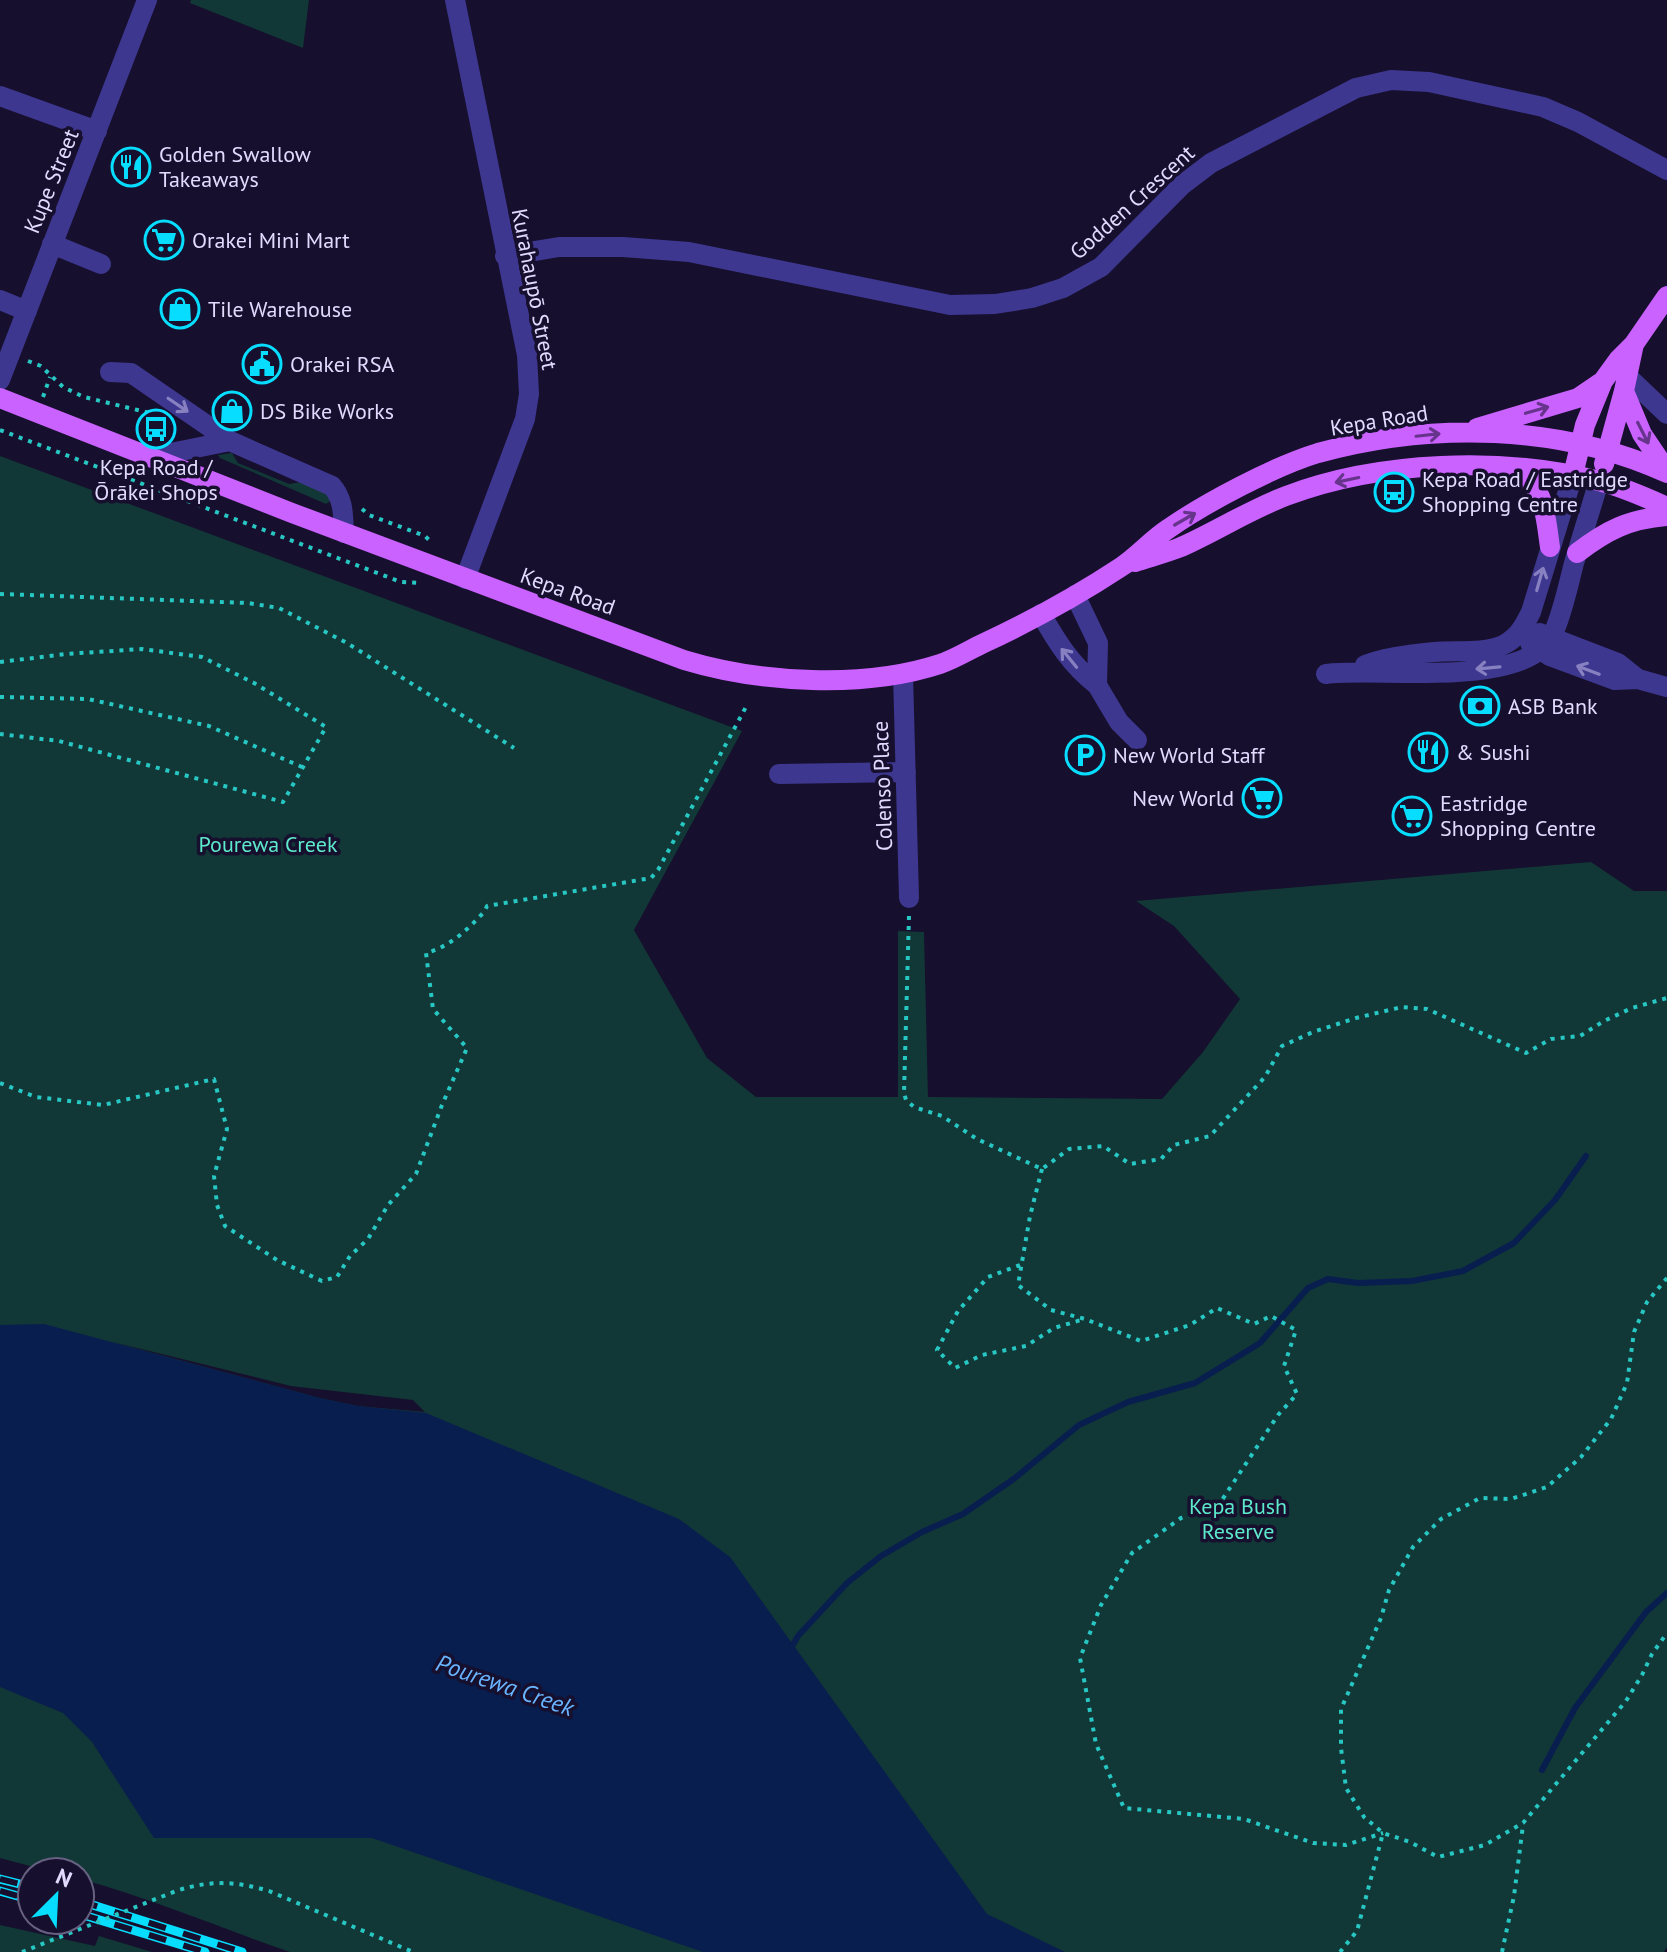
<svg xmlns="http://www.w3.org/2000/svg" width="1667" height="1952" font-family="'PT Sans',sans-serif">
  <rect width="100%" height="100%" fill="#160f2d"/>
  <path fill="#123737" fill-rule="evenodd" d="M191 0H309L303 48 190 3Z
    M232 453 238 463 289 484 301 482 329 493 331 498 329 502 326 504 220 458 218 455Z
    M0 456 742 731 634 930 707 1058 756 1097H898V931L924 932 928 1097 1162 1099 1203 1052 1240 999 1174 926 1136 901 1591 862 1634 891H1667V1947L1664 1952H290C220 1928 151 1898 80 1879V1872H52L0 1858ZM109 1341 291 1386 413 1400 425 1412 358 1406 320 1398Z
    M0 1925 95 1946 99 1936 152 1952H0Z"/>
  <path fill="#071e4e" d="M44 1324 320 1398 358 1406 426 1413 679 1519 730 1557 987 1914 1065 1952H703L372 1838H154L92 1742 63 1713 0 1687V1325Z"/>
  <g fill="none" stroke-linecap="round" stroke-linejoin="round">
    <path stroke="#071e4e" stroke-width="6" d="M790 1650 798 1636 847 1583 881 1556 922 1532 963 1514 1015 1478 1079 1425 1128 1402 1195 1383 1260 1343 1308 1288 1328 1279 1358 1283 1412 1281 1463 1271 1514 1243 1555 1200 1586 1156
      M1542 1770 1575 1708 1646 1612 1667 1593"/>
    <path stroke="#27c7c3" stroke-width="4" stroke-dasharray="4 6" stroke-linecap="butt" d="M28 361 41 366 63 387 84 397 154 414
      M43 397 50 377
      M0 430 401 582 419 583
      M362 509 369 515 425 536 432 543
      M0 594 248 603 279 608 347 643 514 748
      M0 662 66 654 142 649 202 657 254 683 326 727 283 802 59 741 0 734
      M0 697 88 699 209 726 302 767
      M909 916 904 1093 906 1100 914 1107 942 1116 977 1139 1042 1169 1069 1149 1103 1146 1130 1164 1161 1159 1174 1145 1210 1136 1265 1077 1282 1046 1313 1032 1356 1018 1402 1007 1427 1009 1526 1053 1551 1039 1580 1036 1604 1021 1632 1008 1667 998
      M0 1083 36 1097 103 1105 214 1079 227 1129 214 1176 217 1205 225 1226 277 1260 322 1281 337 1277 350 1256 368 1239 388 1205 416 1174 442 1105 467 1048 433 1009 426 953C451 946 467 930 485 911L487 906 651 878 658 870 747 705
      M1042 1169 1030 1216 1018 1285 1051 1310 1085 1319 1141 1341 1190 1325 1217 1308 1254 1324 1271 1316 1296 1330 1284 1366 1297 1394 1278 1415 1218 1506 1181 1518 1132 1553 1101 1605 1080 1658 1096 1744 1124 1808 1244 1819 1313 1843 1346 1845 1383 1833
      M1020 1265 988 1277 958 1311 937 1350 955 1368 982 1355 1026 1346 1054 1328 1081 1320
      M1667 1278 1647 1302 1634 1332 1627 1383 1611 1419 1581 1457 1547 1487 1511 1499 1480 1498 1441 1519 1413 1547 1389 1590 1381 1618 1341 1709V1748L1346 1788 1364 1817 1383 1833 1410 1842 1438 1857 1485 1845 1523 1823 1626 1701 1642 1675 1652 1654 1667 1633
      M1340 1952 1357 1931 1383 1833
      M1502 1952 1514 1896 1523 1825"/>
    <path stroke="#3e378f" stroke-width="20" d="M455 0 527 355 529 394 525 419 465 579
      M0 96 97 131
      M52 244 101 264
      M505 256 559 247H623L689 252 950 305 995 304 1032 298 1063 288 1101 267 1182 185 1211 163 1356 88 1391 80 1429 82 1543 107 1578 122 1667 170
      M0 300 27 311
      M110 372 131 373 230 441 332 486C344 500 343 515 344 533
      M1627 376 1667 414
      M0 380 147 0
      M151 457 230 441
      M1041 614C1057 642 1071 665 1097 685L1098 643 1075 595
      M1540 633 1618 663 1638 679 1667 687
      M1530 643 1550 656 1615 680 1638 679
      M1365 665C1386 657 1412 654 1434 652 1456 650 1483 654 1503 645 1518 638 1524 626 1531 612L1573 475
      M903 674 909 898
      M1326 674C1378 667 1528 690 1553 634 1563 612 1568 586 1574 563 1582 536 1591 508 1599 481
      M1097 685 1119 722 1137 740
      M779 774 906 772"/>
    <path stroke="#ca62ff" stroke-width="20" d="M1624 391 1642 434 1667 471
      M0 398 292 513 684 660C760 683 864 689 940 664 955 659 969 650 984 643 1031 621 1077 596 1121 567 1138 556 1151 540 1168 529 1205 503 1275 466 1318 453 1431 422 1560 424 1667 473
      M1477 428 1578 398 1600 383
      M1604 464 1624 391 1634 344
      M1513 470C1546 485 1545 515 1550 547
      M1573 475 1585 425 1603 381 1619 359 1634 344 1667 296
      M1577 553C1607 530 1629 519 1667 516
      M1135 562C1150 557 1166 553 1181 547 1217 531 1249 510 1286 496 1378 461 1503 456 1599 481 1622 487 1645 497 1667 507"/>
    <g stroke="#07ddff" stroke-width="9">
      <path id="rail" d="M0 1879 32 1887
        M0 1891 32 1900
        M80 1901 242 1952
        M80 1914 205 1952"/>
    </g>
    <use href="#rail" stroke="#160f2d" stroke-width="6" stroke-dasharray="18" stroke-linecap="butt"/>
    <path stroke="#27c7c3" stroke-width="4" stroke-dasharray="4 6" stroke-linecap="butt" d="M22 1952 176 1891C209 1880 236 1881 269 1891L413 1952"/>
  </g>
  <defs><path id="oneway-shaft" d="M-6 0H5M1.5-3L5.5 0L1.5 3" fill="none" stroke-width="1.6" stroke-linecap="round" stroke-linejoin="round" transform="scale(2)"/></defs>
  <g stroke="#8781c1">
    <use href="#oneway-shaft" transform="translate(178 405) rotate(34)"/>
    <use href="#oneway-shaft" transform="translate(1540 579) rotate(-74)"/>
    <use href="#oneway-shaft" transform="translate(1069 658) rotate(-129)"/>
    <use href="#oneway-shaft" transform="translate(1488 668) rotate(175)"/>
    <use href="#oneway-shaft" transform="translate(1588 670) rotate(-159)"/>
  </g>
  <g stroke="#67348c">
    <use href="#oneway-shaft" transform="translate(1537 410) rotate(-16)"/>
    <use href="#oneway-shaft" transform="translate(1643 433) rotate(63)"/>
    <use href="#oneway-shaft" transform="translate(1428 435) rotate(-6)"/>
    <use href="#oneway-shaft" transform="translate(1347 480) rotate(168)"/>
    <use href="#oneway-shaft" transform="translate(1185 519) rotate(-30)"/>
  </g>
  <defs>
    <g id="restaurant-ring" transform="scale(2)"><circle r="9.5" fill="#160f2d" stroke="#07ddff" stroke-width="1.5"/><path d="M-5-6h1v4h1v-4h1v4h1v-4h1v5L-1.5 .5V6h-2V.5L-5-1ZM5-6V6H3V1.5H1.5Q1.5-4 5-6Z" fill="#07ddff"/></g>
    <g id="supermarket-ring" transform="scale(2)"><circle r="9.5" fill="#160f2d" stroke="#07ddff" stroke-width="1.5"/><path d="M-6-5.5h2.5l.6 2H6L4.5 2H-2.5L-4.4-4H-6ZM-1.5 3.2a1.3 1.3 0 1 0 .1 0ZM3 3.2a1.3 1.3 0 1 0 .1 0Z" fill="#07ddff"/></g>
    <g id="shop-ring" transform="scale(2)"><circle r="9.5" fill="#160f2d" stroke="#07ddff" stroke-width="1.5"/><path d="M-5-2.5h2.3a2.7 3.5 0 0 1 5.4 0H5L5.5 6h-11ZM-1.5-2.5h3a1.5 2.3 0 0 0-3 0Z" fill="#07ddff"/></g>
    <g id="civic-ring" transform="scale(2)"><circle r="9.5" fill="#160f2d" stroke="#07ddff" stroke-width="1.5"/><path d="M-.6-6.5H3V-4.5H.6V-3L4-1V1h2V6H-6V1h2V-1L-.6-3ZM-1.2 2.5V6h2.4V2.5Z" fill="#07ddff"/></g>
    <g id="bus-ring" transform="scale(2)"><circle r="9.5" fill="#160f2d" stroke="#07ddff" stroke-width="1.5"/><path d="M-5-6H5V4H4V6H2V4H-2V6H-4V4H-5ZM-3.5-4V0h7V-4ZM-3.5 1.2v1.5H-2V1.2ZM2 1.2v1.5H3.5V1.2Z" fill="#07ddff"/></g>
    <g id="bank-ring" transform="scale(2)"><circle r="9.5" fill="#160f2d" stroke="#07ddff" stroke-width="1.5"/><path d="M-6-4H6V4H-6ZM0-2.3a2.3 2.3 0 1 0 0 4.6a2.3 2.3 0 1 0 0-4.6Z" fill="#07ddff"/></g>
    <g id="parking-ring" transform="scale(2)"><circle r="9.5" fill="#160f2d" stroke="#07ddff" stroke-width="1.5"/><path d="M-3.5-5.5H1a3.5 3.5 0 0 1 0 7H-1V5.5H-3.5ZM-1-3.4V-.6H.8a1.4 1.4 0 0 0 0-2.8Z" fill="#07ddff"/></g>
  </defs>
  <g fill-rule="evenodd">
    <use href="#restaurant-ring" x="131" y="167"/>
    <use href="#supermarket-ring" x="164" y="240"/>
    <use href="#shop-ring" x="180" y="309"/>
    <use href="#civic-ring" x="262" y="364"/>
    <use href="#shop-ring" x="232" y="411"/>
    <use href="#bus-ring" x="156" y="429"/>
    <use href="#bus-ring" x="1394" y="492"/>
    <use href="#bank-ring" x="1480" y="706"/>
    <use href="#restaurant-ring" x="1428" y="752"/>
    <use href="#parking-ring" x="1085" y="755"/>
    <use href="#supermarket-ring" x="1262" y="798"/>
    <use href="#supermarket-ring" x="1412" y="816"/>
  </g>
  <g text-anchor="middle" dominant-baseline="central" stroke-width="7" stroke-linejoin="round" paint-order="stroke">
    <g font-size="22" fill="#e1dbff" stroke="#160f2d" text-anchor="start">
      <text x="159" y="154">Golden Swallow<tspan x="159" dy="25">Takeaways</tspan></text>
      <text x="192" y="240">Orakei Mini Mart</text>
      <text x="208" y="309">Tile Warehouse</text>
      <text x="290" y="364">Orakei RSA</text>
      <text x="260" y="411">DS Bike Works</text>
      <text x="156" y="467" text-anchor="middle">Kepa Road /<tspan x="156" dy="25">Ōrākei Shops</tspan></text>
      <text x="1422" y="479">Kepa Road / Eastridge<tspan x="1422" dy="25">Shopping Centre</tspan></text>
      <text x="1508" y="706">ASB Bank</text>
      <text x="1456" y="752">&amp; Sushi</text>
      <text x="1113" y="755">New World Staff</text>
      <text x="1234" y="798" text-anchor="end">New World</text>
      <text x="1440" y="803">Eastridge<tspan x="1440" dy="25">Shopping Centre</tspan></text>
    </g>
    <g font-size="22" fill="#e1dbff" stroke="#160f2d">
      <text transform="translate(51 181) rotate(-68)">Kupe Street</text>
      <text transform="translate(1132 202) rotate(-42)">Godden Crescent</text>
      <text transform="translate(535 289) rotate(79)">Kurahaupō Street</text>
      <text transform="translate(1379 420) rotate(-9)">Kepa Road</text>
      <text transform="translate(568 591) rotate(20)">Kepa Road</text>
      <text transform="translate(882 786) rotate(-92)">Colenso Place</text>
    </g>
    <g font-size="22" fill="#5de9cb" stroke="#160f2d">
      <text x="268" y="844">Pourewa Creek</text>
      <text x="1238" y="1506">Kepa Bush<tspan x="1238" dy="25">Reserve</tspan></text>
    </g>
    <g font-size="24" font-style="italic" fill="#69b4ff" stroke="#160f2d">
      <text transform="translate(505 1685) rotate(19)">Pourewa Creek</text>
    </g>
  </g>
  <g transform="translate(56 1896) rotate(24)"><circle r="38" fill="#160f2d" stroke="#676181" stroke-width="2"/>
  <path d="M0-6L14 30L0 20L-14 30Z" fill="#07ddff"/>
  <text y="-12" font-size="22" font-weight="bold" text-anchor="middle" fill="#e1dbff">N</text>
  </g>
</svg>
